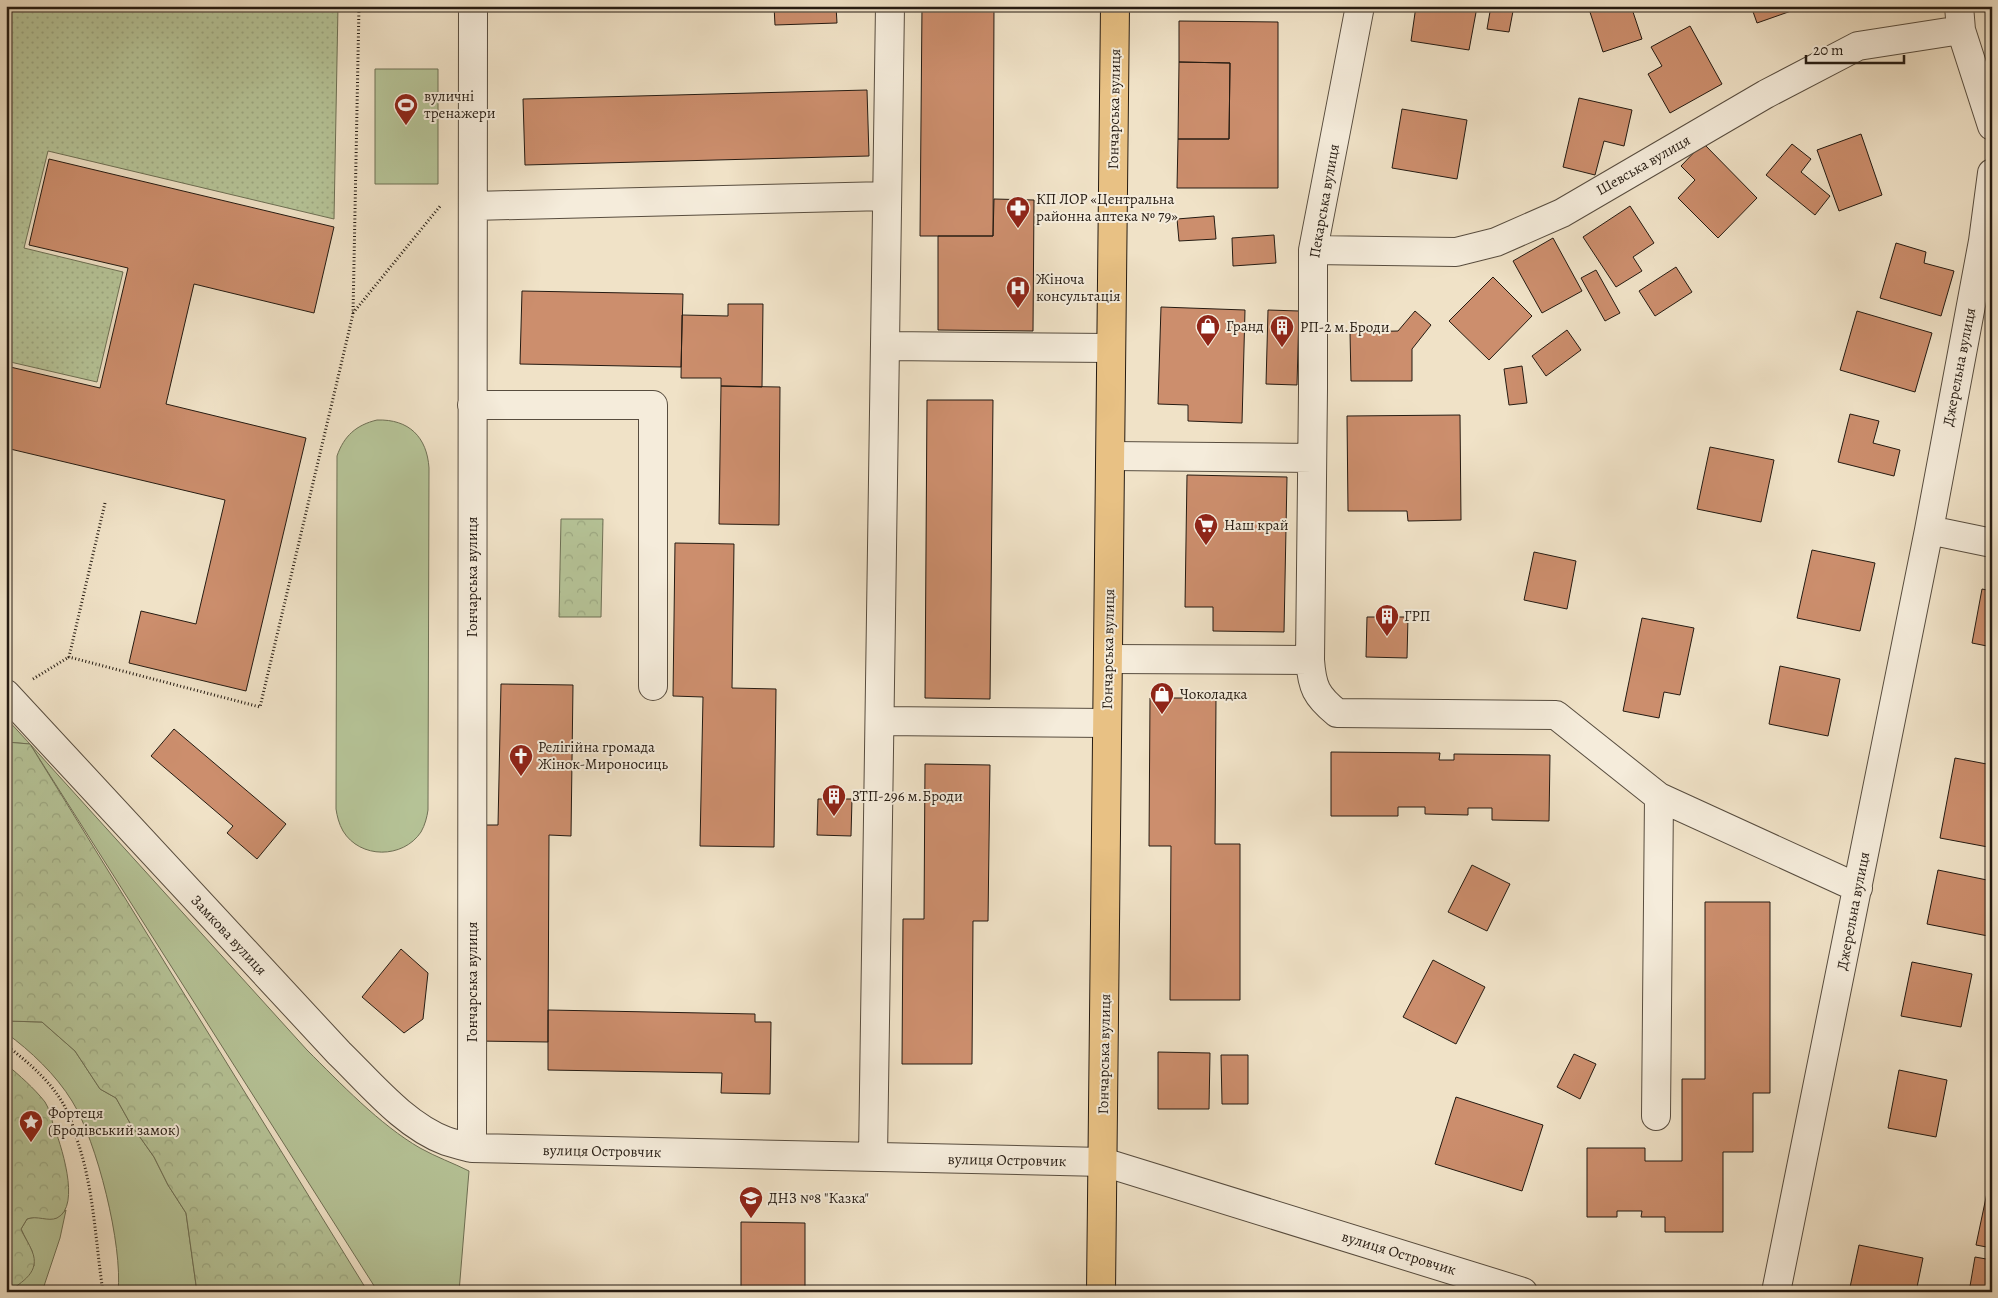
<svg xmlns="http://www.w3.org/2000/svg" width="1998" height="1298" font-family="Alegreya,serif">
  <defs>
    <pattern id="forest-crowns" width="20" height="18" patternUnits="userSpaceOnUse" patternTransform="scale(1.25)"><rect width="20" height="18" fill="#b6c498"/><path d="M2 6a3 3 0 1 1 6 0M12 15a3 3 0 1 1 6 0" fill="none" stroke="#9ca882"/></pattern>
    <pattern id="garden-dots" width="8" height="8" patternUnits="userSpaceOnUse" patternTransform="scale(1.25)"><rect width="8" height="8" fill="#b6c498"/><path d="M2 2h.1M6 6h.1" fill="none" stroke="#9ca882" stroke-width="1.8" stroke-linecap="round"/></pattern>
  </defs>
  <rect width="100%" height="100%" fill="#f0e2c7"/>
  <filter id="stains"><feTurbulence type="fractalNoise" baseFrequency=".004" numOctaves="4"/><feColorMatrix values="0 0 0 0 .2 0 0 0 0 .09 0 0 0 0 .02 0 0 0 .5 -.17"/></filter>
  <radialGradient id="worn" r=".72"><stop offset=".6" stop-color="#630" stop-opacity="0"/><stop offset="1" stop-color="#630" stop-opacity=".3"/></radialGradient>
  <path fill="#b6c498" stroke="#6e7055" d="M375 69H438V184H375Z
    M377 420C409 419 427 437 429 468L428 810C427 817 425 825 421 832 403 859 360 859 343 831 339 824 337 816 336 809L337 456C344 436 356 425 377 420Z
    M6 718 30 744 307 1050C340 1083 380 1125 420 1148 436 1157 453 1163 469 1171L459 1292H378L30 744 6 742Z
    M6 1021 42 1022 75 1051 100 1089 116 1098 130 1123 154 1157 168 1185 186 1213 197 1292H118C123 1246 97 1141 72 1101 56 1075 31 1051 6 1033Z
    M66 1210 60 1238 42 1292H8L34 1266 32 1251 21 1229 27 1219C44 1213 48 1226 66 1210Z"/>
  <path fill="url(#forest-crowns)" stroke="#6e7055" d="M561 519H603L601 617H559Z
    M6 742 30 744 368 1292H197L186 1213 168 1185 154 1157 130 1123 116 1098 100 1089 75 1051 42 1022 6 1021Z
    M6 1064C20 1076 34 1088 45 1102 49 1108 51 1117 53 1124 60 1142 82 1206 57 1218 48 1222 37 1215 27 1219L21 1229C24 1237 29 1243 32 1251 41 1272 22 1282 8 1292H6Z"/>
  <path fill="url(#garden-dots)" stroke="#6e7055" d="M6 6H338L334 219 48 151 24 248 123 272 97 382 6 361Z"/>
  <path fill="#cc8e6d" stroke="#251b12" d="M774 6H836L837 23 775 25Z
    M922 6H994L993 236H920Z
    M1416 6 1477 7 1469 50 1411 41Z
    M1491 6H1514L1509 32 1487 29Z
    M1588 6H1631L1642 39 1603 52Z
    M1751 6H1793L1794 10 1757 23Z
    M1179 21 1278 22V188H1177L1178 139H1229L1230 63 1179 62Z
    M1690 26 1722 84 1670 113 1648 74 1662 66 1651 47Z
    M1179 62 1230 63 1229 139H1178Z
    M867 90 869 156 525 165 523 99Z
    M1579 98 1632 110 1624 146 1604 141 1595 175 1563 167Z
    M1402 109 1467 120 1457 179 1392 168Z
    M1861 134 1882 195 1839 211 1817 150Z
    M1703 143 1757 198 1718 238 1678 198 1695 180 1681 166Z
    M1792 144 1811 159 1801 172 1830 196 1815 215 1766 175Z
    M49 159 334 227 314 313 194 284 166 404 306 438 246 691 129 663 141 611 196 624 225 500 6 448V366L100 388 128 268 29 245Z
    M994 199 1034 200 1033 331 938 330V236H993Z
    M1630 206 1654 243 1633 257 1642 271 1616 287 1583 237Z
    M1214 216 1216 239 1179 241 1177 219Z
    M1274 235 1276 263 1233 266 1232 238Z
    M1553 238 1582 291 1542 313 1513 261Z
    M1896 243 1926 252 1924 263 1954 271 1941 316 1880 298Z
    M1676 267 1692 292 1655 316 1639 291Z
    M1596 270 1620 313 1605 321 1581 278Z
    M1493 277 1532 316 1489 360 1449 321Z
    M522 291 683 294 681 367 520 364Z
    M728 304H763L762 387 721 386V378H681L682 315 728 316Z
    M1161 307 1245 310 1242 423 1188 421V405L1158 404Z
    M1268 310 1299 311 1297 385 1266 384Z
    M1415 311 1431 325 1412 349V381H1351L1350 332 1398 331Z
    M1857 311 1932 333 1915 392 1840 370Z
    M1567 330 1581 350 1546 376 1532 356Z
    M1522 366 1527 403 1509 405 1504 369Z
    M721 386 780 387 779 525 719 524Z
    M927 400H993L990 699 925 698Z
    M1850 414 1879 421 1873 443 1900 450 1894 476 1838 462Z
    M1460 415 1461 520 1408 521 1407 511H1348L1347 416Z
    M1710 447 1774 460 1761 522 1697 509Z
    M1187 475 1287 477 1284 632 1213 631V607H1185Z
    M675 543 734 544 732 688 776 689 774 847 700 846 703 697 673 696Z
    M1812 550 1875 563 1860 631 1797 618Z
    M1534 552 1576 561 1567 609 1524 600Z
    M1982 589 1992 591V647L1972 643Z
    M1367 617H1408L1407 658 1366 657Z
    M1642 618 1694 628 1680 695 1664 692 1659 718 1623 711Z
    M1780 666 1840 679 1828 736 1769 724Z
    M501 684 573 685 571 836 549 835 548 1042 476 1041 483 825H498Z
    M1150 698H1216L1215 844H1240V1000H1170L1171 846H1149Z
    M174 729 286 824 257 859 227 833 233 826 151 756Z
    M1331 752 1440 753 1439 760H1454V754L1550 755 1549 821 1492 820V808H1468V815L1425 814V807H1398V816H1331Z
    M1955 758 1992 765V827L1988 847 1940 838Z
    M925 764 990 765 988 921H973L972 1064H902L903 919H924Z
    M818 799H852L851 836 817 835Z
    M1472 865 1510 884 1487 931 1448 912Z
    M1938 870 1992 881V915L1988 936 1927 924Z
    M1705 902H1770V1093H1753V1152H1723V1232H1665V1217H1641L1642 1211H1617V1217H1587V1148H1645V1161H1682V1079H1705Z
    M401 949 428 973 423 1019 404 1033 362 997Z
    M1433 960 1485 987 1456 1044 1403 1017Z
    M1912 962 1972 974 1961 1027 1901 1016Z
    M548 1010 755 1014V1022H771L770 1094 721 1093 722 1073 548 1070Z
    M1158 1052 1210 1053 1209 1109H1158Z
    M1574 1054 1596 1064 1580 1099 1557 1087Z
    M1221 1055H1248V1104H1222Z
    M1899 1070 1947 1080 1936 1137 1888 1128Z
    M1456 1097 1543 1125 1522 1191 1435 1164Z
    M1988 1188 1992 1189V1248L1976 1245Z
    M741 1222 805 1223V1292H741Z
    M1859 1245 1923 1258 1916 1292H1849Z
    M1975 1257 1992 1260V1292H1969Z"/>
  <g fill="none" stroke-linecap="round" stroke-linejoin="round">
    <g stroke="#584d3f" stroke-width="30">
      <path id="minor" d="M1360 6 1313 250V389L1310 660C1312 687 1316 696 1337 713L1556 715 1659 797 1858 888
        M1959 6 1961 30 1992 126
        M473 206 887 196
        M1313 250 1456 252 1496 242 1562 213 1766 94 1858 46 1961 30
        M885 346 1111 348
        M472 405H653V686
        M1111 456 1312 458
        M1929 530 1992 543
        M1109 659 1310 660
        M6 694 339 1053C371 1084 404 1125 446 1141 455 1144 464 1146 472 1148L1103 1162 1523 1292
        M880 721 1107 723
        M1656 1116 1659 797
        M472 1148 473 6
        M873 1157 890 6
        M1776 1292 1929 530 1983 241 1992 173"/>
    </g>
    <g stroke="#251b12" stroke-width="30">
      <path id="major" d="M1101 1292 1115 6"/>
    </g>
    <path stroke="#251b12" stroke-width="3" stroke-dasharray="1 2.5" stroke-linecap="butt" d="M353 313 441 205
      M105 503 69 657 260 707 353 314 359 6
      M33 679 69 657
      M6 1045C29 1063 53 1083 66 1109 70 1116 73 1126 75 1134 94 1185 95 1239 103 1292
      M65 1292 103 1289"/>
    <use href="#minor" stroke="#f5ecdb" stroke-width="28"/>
    <use href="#major" stroke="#e8c184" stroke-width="28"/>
  </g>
  <defs>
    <g id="stadium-pin" transform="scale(1.25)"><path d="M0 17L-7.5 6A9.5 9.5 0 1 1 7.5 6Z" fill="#8f2418" stroke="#f5ecdb"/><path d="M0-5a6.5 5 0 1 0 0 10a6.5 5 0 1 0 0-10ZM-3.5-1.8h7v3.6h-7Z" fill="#fff"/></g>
    <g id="pharmacy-pin" transform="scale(1.25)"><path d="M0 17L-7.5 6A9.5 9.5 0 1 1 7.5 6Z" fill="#8f2418" stroke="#f5ecdb"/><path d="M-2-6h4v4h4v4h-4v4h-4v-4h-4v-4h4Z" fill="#fff"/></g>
    <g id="hospital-pin" transform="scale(1.25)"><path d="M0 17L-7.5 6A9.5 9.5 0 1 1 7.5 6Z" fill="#8f2418" stroke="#f5ecdb"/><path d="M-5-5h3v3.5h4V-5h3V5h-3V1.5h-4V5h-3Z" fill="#fff"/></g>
    <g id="shop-pin" transform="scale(1.25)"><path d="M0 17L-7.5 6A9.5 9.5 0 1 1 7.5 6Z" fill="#8f2418" stroke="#f5ecdb"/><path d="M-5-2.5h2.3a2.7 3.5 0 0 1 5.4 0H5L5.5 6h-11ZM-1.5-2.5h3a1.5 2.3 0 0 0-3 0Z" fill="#fff"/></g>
    <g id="building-pin" transform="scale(1.25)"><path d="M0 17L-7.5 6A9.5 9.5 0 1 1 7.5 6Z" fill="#8f2418" stroke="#f5ecdb"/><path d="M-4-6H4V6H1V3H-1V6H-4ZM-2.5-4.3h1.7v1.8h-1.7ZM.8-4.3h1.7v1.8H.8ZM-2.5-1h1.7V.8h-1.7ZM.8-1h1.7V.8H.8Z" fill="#fff"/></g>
    <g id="supermarket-pin" transform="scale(1.25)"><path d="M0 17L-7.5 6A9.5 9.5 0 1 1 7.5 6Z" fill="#8f2418" stroke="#f5ecdb"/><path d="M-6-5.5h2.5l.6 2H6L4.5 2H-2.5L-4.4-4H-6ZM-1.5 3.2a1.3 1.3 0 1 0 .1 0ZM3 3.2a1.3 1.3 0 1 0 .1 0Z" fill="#fff"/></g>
    <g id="church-pin" transform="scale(1.25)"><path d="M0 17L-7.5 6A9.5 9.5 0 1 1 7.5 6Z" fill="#8f2418" stroke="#f5ecdb"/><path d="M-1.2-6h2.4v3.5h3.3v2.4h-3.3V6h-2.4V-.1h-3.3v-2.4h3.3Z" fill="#fff"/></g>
    <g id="sight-pin" transform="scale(1.25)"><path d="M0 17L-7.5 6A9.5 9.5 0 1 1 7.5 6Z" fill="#8f2418" stroke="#f5ecdb"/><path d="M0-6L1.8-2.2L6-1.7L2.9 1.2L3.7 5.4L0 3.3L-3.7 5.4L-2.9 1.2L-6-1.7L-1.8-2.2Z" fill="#fff"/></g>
    <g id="school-pin" transform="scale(1.25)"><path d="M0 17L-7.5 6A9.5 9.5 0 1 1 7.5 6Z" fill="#8f2418" stroke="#f5ecdb"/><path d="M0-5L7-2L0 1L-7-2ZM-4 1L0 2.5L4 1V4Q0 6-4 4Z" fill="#fff"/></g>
  </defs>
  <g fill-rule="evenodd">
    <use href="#stadium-pin" x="406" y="105"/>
    <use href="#pharmacy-pin" x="1018" y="208"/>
    <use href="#hospital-pin" x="1018" y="288"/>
    <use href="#shop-pin" x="1208" y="326"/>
    <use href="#building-pin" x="1282" y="327"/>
    <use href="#supermarket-pin" x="1206" y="525"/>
    <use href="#building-pin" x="1387" y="616"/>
    <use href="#shop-pin" x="1162" y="694"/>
    <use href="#church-pin" x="521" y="756"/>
    <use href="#building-pin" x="834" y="796"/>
    <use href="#sight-pin" x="31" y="1122"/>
    <use href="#school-pin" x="751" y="1198"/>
  </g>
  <g text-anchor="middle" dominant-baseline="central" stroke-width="4" stroke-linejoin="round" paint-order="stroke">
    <g font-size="15" fill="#251b12" stroke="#f5ecdb" text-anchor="start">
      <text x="424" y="96">вуличні<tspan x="424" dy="17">тренажери</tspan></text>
      <text x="1036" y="199">КП ЛОР «Центральна<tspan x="1036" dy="17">районна аптека № 79»</tspan></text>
      <text x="1036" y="279">Жіноча<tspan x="1036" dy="17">консультація</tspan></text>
      <text x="1226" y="326">Гранд</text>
      <text x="1300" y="327">РП-2 м.Броди</text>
      <text x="1224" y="525">Наш край</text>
      <text x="1404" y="616">ГРП</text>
      <text x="1180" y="694">Чоколадка</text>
      <text x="538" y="747">Релігійна громада<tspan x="538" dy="17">Жінок-Мироносиць</tspan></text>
      <text x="852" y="796">ЗТП-296 м.Броди</text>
      <text x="48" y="1113">Фортеця<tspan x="48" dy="17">(Бродівський замок)</tspan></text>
      <text x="768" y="1198">ДНЗ №8 "Казка"</text>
    </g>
    <g font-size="15" fill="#251b12" stroke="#f5ecdb">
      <text transform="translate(1114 109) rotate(-89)">Гончарська вулиця</text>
      <text transform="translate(1643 165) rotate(-30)">Шевська вулиця</text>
      <text transform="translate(1324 201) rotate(-80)">Пекарська вулиця</text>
      <text transform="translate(1959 367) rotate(-79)">Джерельна вулиця</text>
      <text transform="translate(472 577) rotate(-90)">Гончарська вулиця</text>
      <text transform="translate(1108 649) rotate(-89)">Гончарська вулиця</text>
      <text transform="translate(1853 911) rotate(-79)">Джерельна вулиця</text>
      <text transform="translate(229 935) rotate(47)">Замкова вулиця</text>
      <text transform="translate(472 982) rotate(-90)">Гончарська вулиця</text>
      <text transform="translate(1104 1054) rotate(-89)">Гончарська вулиця</text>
      <text transform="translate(602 1151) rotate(1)">вулиця Островчик</text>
      <text transform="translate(1007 1160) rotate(1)">вулиця Островчик</text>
      <text transform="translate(1399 1253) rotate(17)">вулиця Островчик</text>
    </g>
  </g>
  <rect width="1998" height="1298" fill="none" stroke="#f0e2c7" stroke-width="25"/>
  <rect x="8" y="8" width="1983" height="1283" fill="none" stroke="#251b12" stroke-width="2.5"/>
  <rect x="12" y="12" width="1973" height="1273" fill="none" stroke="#251b12"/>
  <path d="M1806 55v8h98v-8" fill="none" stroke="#251b12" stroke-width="2.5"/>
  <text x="1813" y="55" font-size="15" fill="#251b12" stroke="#f5ecdb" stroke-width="4" paint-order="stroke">20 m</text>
  <rect width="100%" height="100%" filter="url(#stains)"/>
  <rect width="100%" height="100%" fill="url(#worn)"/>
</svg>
